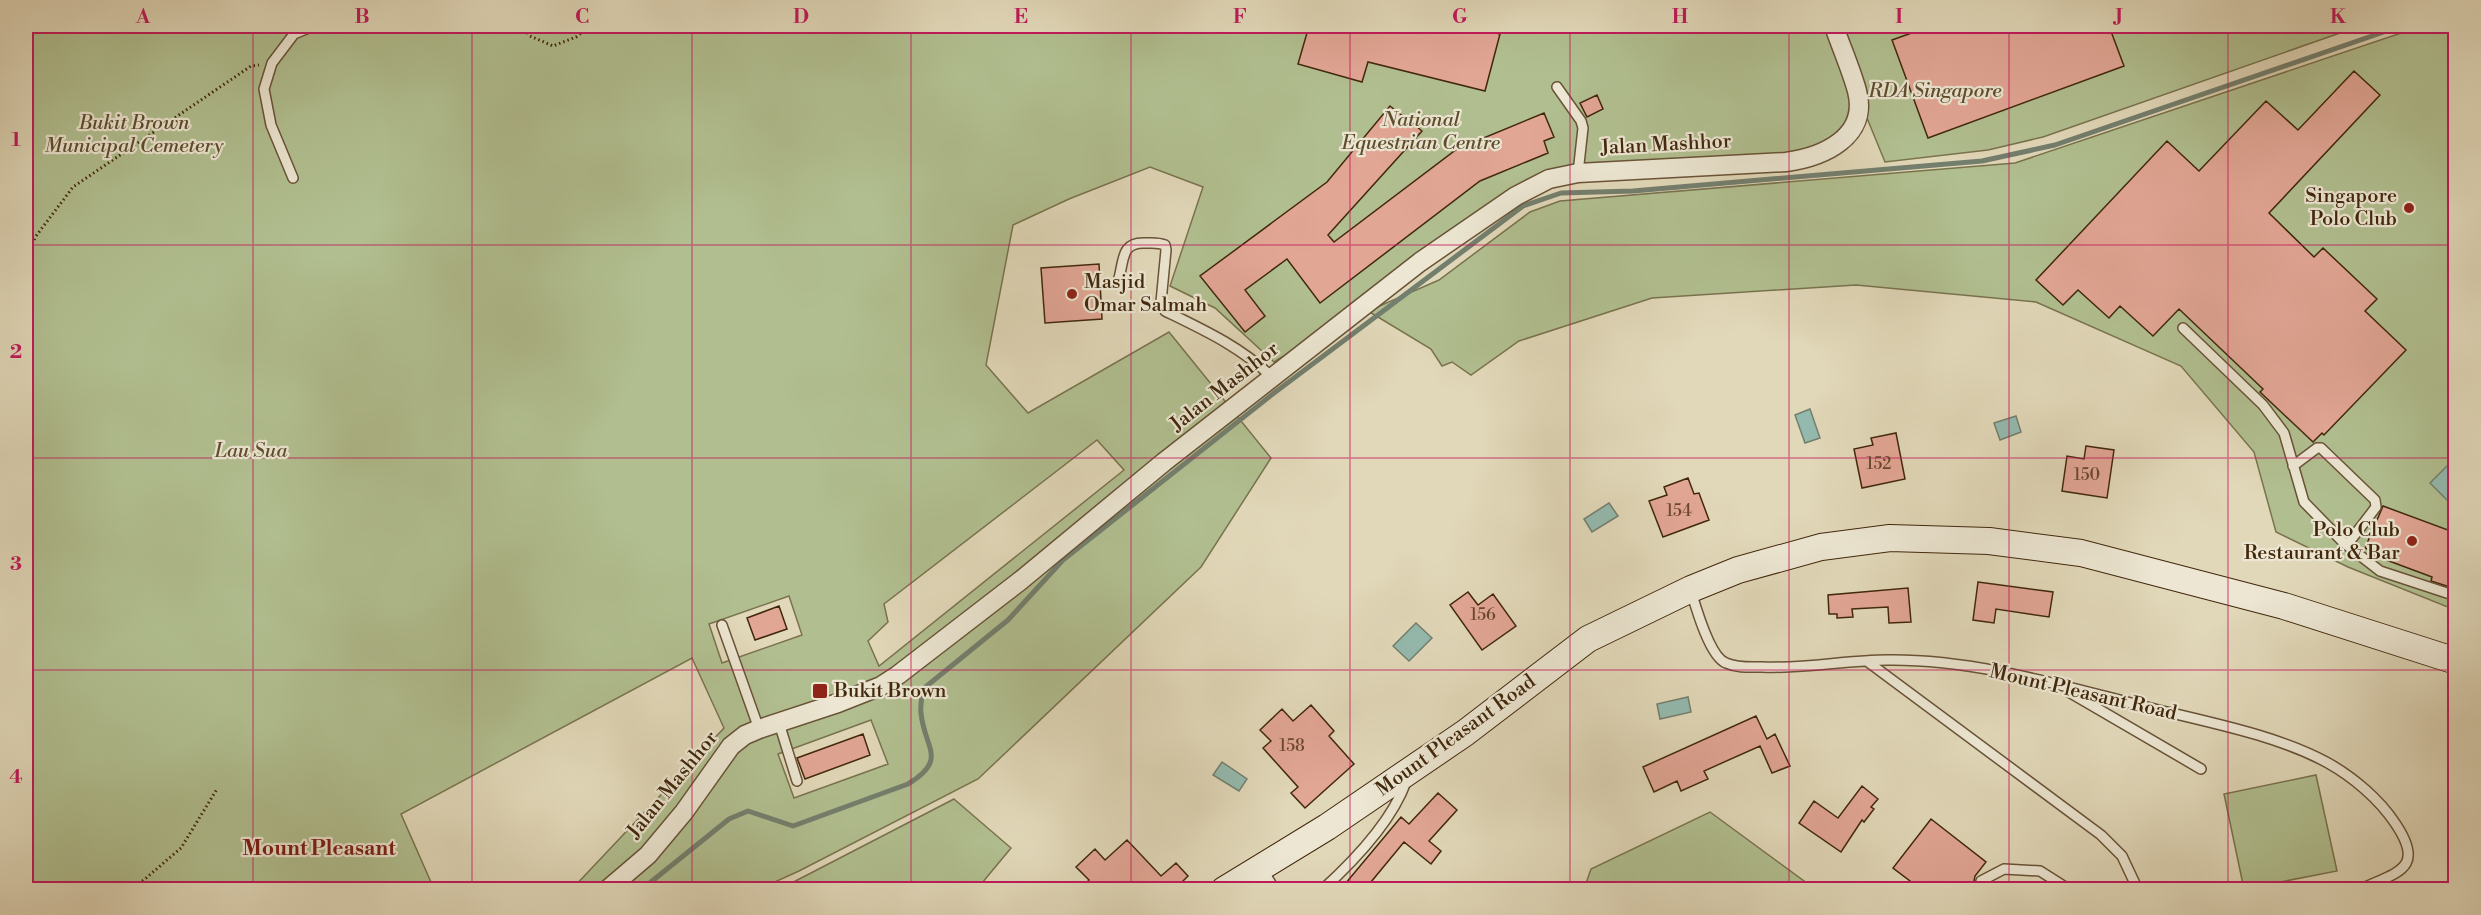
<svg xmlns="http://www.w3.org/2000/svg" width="2481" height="915" font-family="'Libre Bodoni',serif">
  <rect width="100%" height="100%" fill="#e1d8b9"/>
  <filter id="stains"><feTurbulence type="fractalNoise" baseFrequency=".00333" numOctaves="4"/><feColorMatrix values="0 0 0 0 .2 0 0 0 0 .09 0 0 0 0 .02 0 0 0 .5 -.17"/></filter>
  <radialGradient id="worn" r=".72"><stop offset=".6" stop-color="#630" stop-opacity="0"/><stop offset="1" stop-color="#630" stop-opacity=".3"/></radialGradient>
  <path fill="#b1bf90" stroke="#79734e" stroke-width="1.5" fill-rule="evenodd" d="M26 26H2360L2043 137 1988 150 1885 162 1858 96 1855 117 1820 153 1547 182 1352 315 1274 362 1215 308 1170 286 1203 187 1150 167 1069 199 1013 225 986 365 1028 413 1169 332 1271 458 1201 567 978 779 799 871 757 890 572 889 724 728 692 658 401 814 434 889H26ZM1097 440 1124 470 879 666 868 641 888 622 884 604ZM789 596 802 635 722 663 709 624ZM871 720 888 764 794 798 778 754Z
    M2422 26H2455V610L2348 567 2276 532 2254 452 2181 366 2036 302 1856 285 1652 298 1519 341 1471 375 1452 362 1442 366 1431 349 1368 311 1439 280 1530 212 1560 201 2015 163Z
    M2316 775 2337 871 2244 889 2224 794Z
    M954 799 1011 848 977 889H780Z
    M1710 812 1815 889H1584L1591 869Z"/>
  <path fill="#94baaf" stroke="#737f6e" stroke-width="1.5" d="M1810 409 1820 438 1805 443 1795 415Z
    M2016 416 2021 432 2000 440 1994 423Z
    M2455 458V500L2451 504 2430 483Z
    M1609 503 1618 516 1592 532 1584 519Z
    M1416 623 1432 638 1409 661 1393 646Z
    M1688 697 1691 712 1660 719 1657 704Z
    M1222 762 1247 779 1239 791 1213 775Z"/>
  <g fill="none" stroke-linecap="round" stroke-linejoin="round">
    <path stroke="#737f6e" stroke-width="5" d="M641 890 729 819 748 811 793 826 908 784C949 759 924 748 921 713 920 706 922 697 923 689L1008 620 1063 560 1274 393 1523 206 1561 193 1633 191 1982 161 2055 145 2401 26"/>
  </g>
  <path fill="#e2a695" stroke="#41270c" stroke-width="1.5" d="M1309 26H1466L1500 34 1485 91 1368 62 1362 82 1298 64Z
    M1931 26H2109L2124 66 1928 138 1892 40Z
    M2354 71 2380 95 2269 213 2314 257 2323 248 2377 299 2365 311 2406 350 2324 435 2322 433 2313 442 2260 392 2263 389 2179 309 2153 336 2120 306 2109 318 2078 290 2063 305 2036 280 2167 141 2199 171 2266 101 2298 130Z
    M1597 95 1603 109 1587 117 1580 103Z
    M1390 106 1422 131 1328 235 1334 242 1457 149 1544 113 1554 137 1544 141 1548 153 1480 181 1320 303 1287 259 1245 290 1265 316 1245 332 1200 276 1327 182Z
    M1099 264 1102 319 1045 323 1041 268Z
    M1896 433 1905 479 1862 488 1854 449 1873 445 1871 438Z
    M2086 446 2114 450 2107 498 2062 491 2067 456 2084 459Z
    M1688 478 1694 494 1699 493 1709 520 1663 537 1649 501 1667 495 1664 487Z
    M2383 506 2456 533V581L2453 588 2431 581 2432 577 2373 555 2374 552 2365 548Z
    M1978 582 2053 592 2049 617 1996 609 1994 623 1973 620Z
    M1908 588 1911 622 1889 623 1888 607 1852 609 1853 617 1837 618V614H1829L1828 595Z
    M1468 592 1478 605 1493 594 1516 626 1482 650 1450 605Z
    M779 606 787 629 755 640 747 618Z
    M1311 705 1334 731 1329 736 1354 764 1305 808 1291 793 1298 787 1263 748 1271 741 1260 730 1282 709 1293 721Z
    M1756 716 1767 739 1775 734 1790 766 1772 773 1760 746 1704 771 1708 779 1681 791 1677 781 1654 792 1643 767Z
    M863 734 870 755 805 779 797 758Z
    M1862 786 1878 799 1871 807 1874 809 1864 822 1862 820 1841 852 1799 823 1814 801 1838 818Z
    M1438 793 1457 810 1429 841 1441 851 1431 864 1404 842 1371 882 1380 890H1340L1401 817 1409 824Z
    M1931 819 1986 862 1975 876 1974 881 1978 887 1987 885 1992 890H1922L1893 868Z
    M1127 840 1161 876 1176 863 1188 876 1174 890H1079L1089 880 1076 867 1095 849 1105 860Z"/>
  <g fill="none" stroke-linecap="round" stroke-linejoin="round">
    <g stroke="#695337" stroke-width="12">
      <path id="lane" d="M1557 87 1581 121 1583 128 1578 173
        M293 178 271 125 264 89 272 63 294 34 313 26
        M1119 278C1124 260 1121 242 1145 243 1152 243 1158 242 1165 245L1166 250 1161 302 1165 311C1204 330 1241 347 1272 377
        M2183 328 2263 405 2284 433 2304 502 2344 543 2380 571 2456 596
        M2293 466 2317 448H2321L2375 500 2376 507 2347 545
        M1691 591C1696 608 1710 657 1726 663 1737 668 1750 667 1762 667 1805 669 1846 660 1888 660 1977 659 2066 687 2151 708 2207 722 2277 735 2328 763 2353 777 2379 799 2395 823 2427 870 2396 872 2359 890
        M722 625 759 729
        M1868 662 2101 835 2122 856 2138 890
        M2069 692 2201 769
        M779 723 797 781
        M1262 869 1275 890
        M1981 881 2004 869 2040 871 2070 890
        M1322 890C1354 861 1391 823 1406 782"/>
    </g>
    <g stroke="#695337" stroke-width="21">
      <path id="street" d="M607 890 648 855 684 812 731 746 745 735 759 729 838 703 881 686 898 675 1020 581 1164 462 1420 262 1516 196 1549 179 1578 173 1786 162C1823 157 1869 137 1857 91 1851 69 1841 47 1834 26"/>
    </g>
    <g stroke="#41270c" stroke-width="28">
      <path id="secondary" d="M1224 890 1327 827 1465 733 1588 639 1691 589 1738 570 1821 547 1890 538 1989 541 2081 553 2284 606 2456 661"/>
    </g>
    <path stroke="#41270c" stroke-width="3" stroke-dasharray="1.5 3" stroke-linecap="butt" d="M521 26 530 36 553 46 576 37 590 26
      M26 256 36 236 73 187 251 66 259 65
      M132 890 181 848 217 789"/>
    <use href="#lane" stroke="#ece6d2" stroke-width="9"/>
    <use href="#street" stroke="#ece6d2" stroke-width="18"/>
    <use href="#secondary" stroke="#ece6d2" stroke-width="26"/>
  </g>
  <path fill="none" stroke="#c2185b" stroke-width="1.5" stroke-opacity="0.55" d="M253 26V890M472 26V890M692 26V890M911 26V890M1131 26V890M1350 26V890M1570 26V890M1789 26V890M2009 26V890M2228 26V890M26 245H2456M26 458H2456M26 670H2456"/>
  <g fill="#8f2418" stroke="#ece6d2" stroke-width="2">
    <circle cx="2409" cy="208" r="6"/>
    <circle cx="1072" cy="294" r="6"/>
    <circle cx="2412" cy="541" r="6"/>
    <rect x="812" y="683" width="16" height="16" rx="3"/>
  </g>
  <g text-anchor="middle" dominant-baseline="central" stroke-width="4.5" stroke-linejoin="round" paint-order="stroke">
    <g font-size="16" fill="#69472e">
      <text x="1879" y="464">152</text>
      <text x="2087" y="475">150</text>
      <text x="1679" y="511">154</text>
      <text x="1483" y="615">156</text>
      <text x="1292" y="746">158</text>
    </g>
    <g font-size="20" font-style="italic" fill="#5d4d2d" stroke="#ece6d2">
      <text x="1935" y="91">RDA Singapore</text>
      <text x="1421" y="120">National<tspan x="1421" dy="23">Equestrian Centre</tspan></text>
      <text x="134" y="123">Bukit Brown<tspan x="134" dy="23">Municipal Cemetery</tspan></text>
      <text x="251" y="451">Lau Sua</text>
    </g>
    <g font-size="20" fill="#41270c" stroke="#ece6d2">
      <text transform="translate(1666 145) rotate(-3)">Jalan Mashhor</text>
      <text transform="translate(1225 387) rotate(-38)">Jalan Mashhor</text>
      <text transform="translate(2083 693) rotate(13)">Mount Pleasant Road</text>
      <text transform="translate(1456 736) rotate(-36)">Mount Pleasant Road</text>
      <text transform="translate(673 785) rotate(-51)">Jalan Mashhor</text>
    </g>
    <g font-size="20" fill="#41270c" stroke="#ece6d2" text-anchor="end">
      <text x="2397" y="196">Singapore<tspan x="2397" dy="23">Polo Club</tspan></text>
      <text x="1084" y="282" text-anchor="start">Masjid<tspan x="1084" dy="23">Omar Salmah</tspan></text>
      <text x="2400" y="530">Polo Club<tspan x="2400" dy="23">Restaurant &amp; Bar</tspan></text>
      <text x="834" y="691" text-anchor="start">Bukit Brown</text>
    </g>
    <g font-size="21" font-weight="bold" fill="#7a1f14" stroke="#ece6d2">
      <text x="319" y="849">Mount Pleasant</text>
    </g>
  </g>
  <rect width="2481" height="915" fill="none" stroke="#e1d8b9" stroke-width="66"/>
  <rect x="33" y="33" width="2415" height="849" fill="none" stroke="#c2185b" stroke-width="2"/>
  <g font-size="20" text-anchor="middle" font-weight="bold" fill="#c2185b">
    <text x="143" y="23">A</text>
    <text x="362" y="23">B</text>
    <text x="582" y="23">C</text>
    <text x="801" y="23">D</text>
    <text x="1021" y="23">E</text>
    <text x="1240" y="23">F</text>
    <text x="1460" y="23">G</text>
    <text x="1680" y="23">H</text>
    <text x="1899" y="23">I</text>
    <text x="2119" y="23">J</text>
    <text x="2338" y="23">K</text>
    <text x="16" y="146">1</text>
    <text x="16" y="358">2</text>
    <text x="16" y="570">3</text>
    <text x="16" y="783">4</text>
  </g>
  <rect width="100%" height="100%" filter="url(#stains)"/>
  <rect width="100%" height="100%" fill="url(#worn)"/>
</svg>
